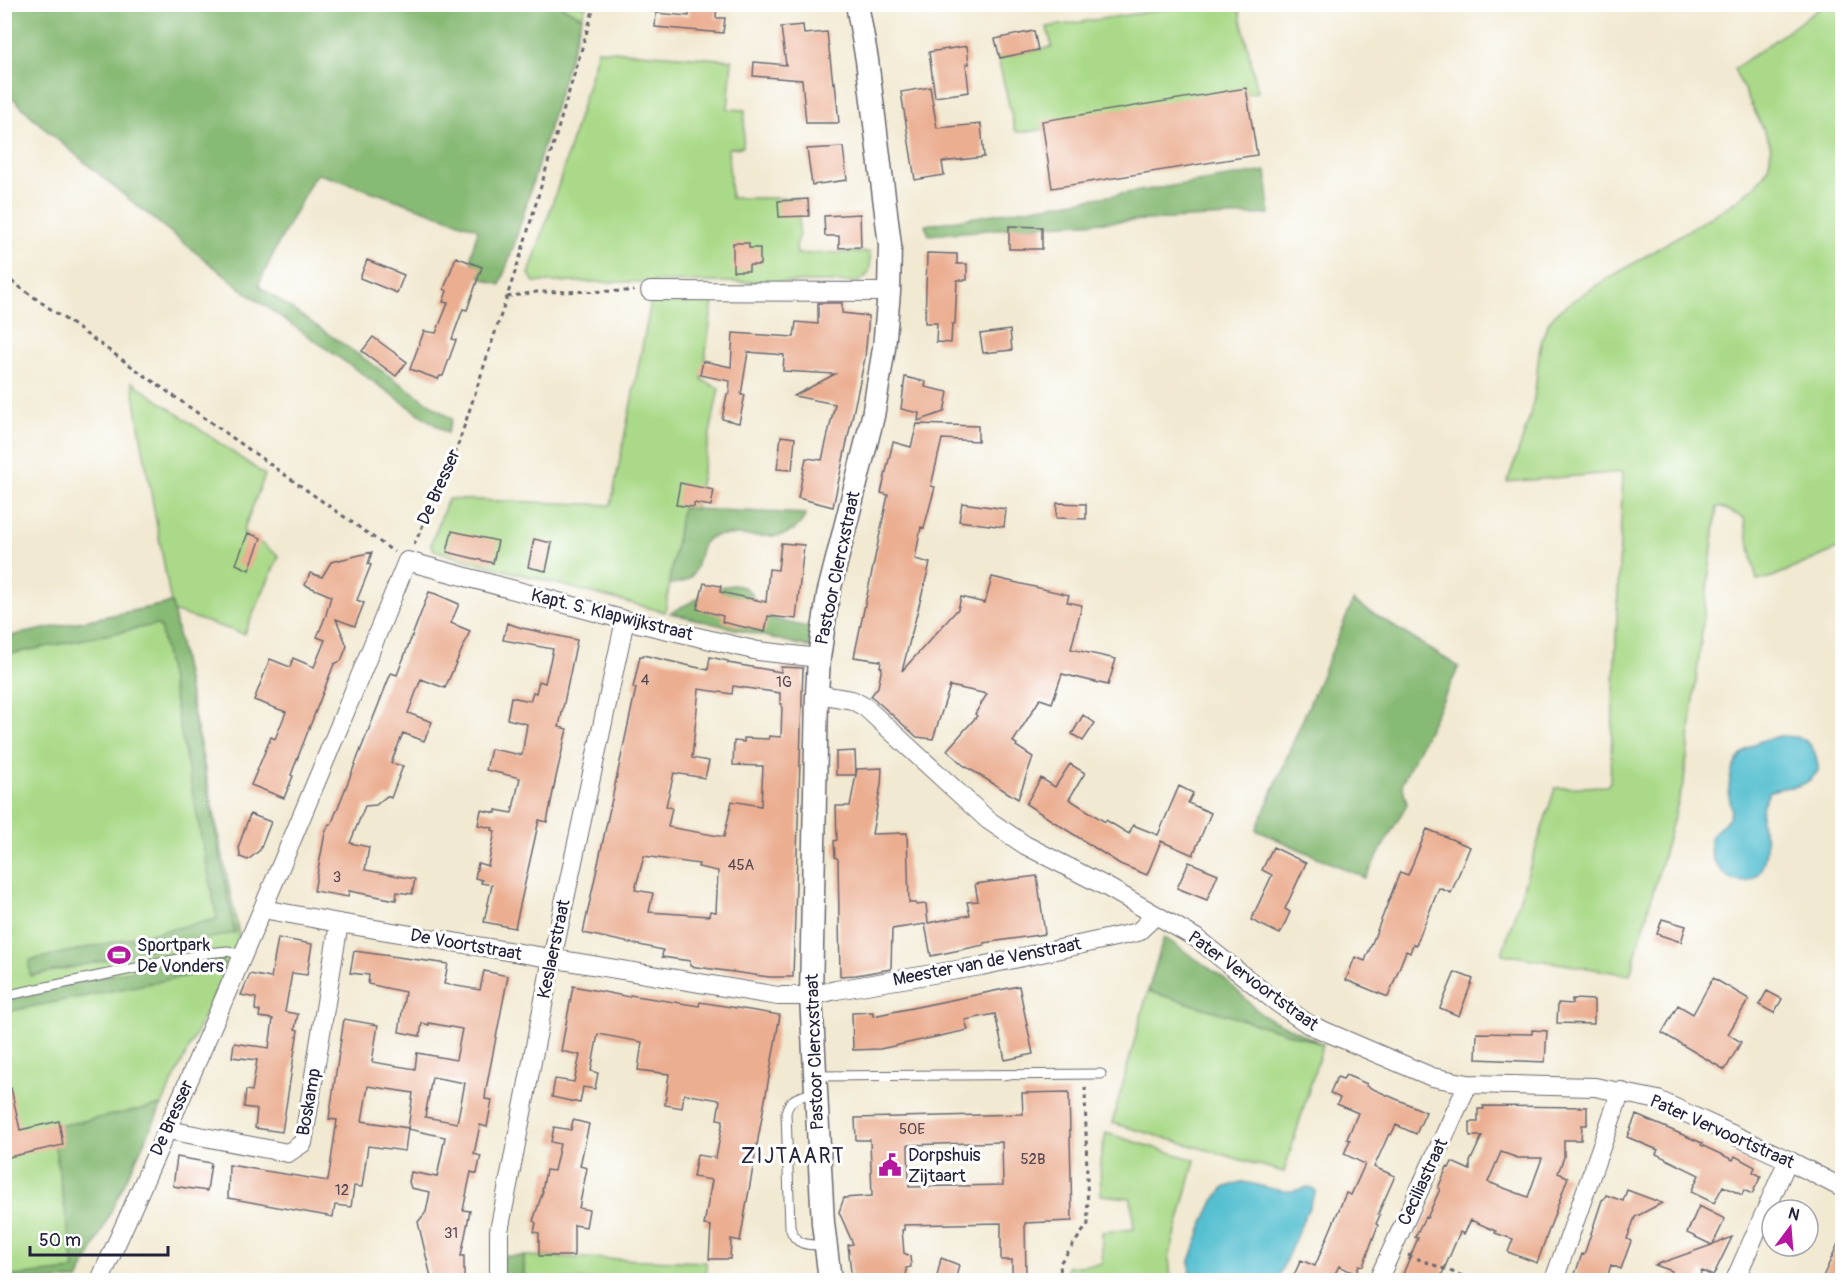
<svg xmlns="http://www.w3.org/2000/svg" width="1847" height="1285" font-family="Pangolin,sans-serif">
  <rect width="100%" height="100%" fill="#fff"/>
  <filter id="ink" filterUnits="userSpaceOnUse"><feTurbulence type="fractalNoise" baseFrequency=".0167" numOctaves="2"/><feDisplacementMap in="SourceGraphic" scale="12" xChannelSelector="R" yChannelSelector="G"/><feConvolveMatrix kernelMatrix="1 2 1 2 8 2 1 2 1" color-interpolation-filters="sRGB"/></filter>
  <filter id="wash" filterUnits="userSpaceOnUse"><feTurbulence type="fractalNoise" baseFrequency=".008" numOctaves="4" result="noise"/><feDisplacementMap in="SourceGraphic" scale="24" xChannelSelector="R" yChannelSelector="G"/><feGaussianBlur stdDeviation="1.35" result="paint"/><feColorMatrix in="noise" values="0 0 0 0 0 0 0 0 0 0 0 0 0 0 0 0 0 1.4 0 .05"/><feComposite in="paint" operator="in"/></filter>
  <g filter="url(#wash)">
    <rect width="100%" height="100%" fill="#f1e9d1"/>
    <path fill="#aada89" stroke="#667e62" stroke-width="1.5" d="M1826 4 1842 5V547L1775 576 1757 581 1744 518 1721 507H1717L1684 781 1630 975 1502 954 1555 788 1607 786 1610 782 1623 472 1507 482C1517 456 1527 430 1533 403 1539 376 1535 345 1550 321 1557 309 1575 300 1586 292L1730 205C1753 188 1775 175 1770 143L1734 69Z
      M557 5H586L582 17Z
      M1194 5H1238L1258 92 1034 131 1017 132 1015 130 998 58 1052 47 1047 27Z
      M598 50 732 60 728 109 745 110 743 147 728 148 731 198H797L799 201V234L796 247 797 254 870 252C870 266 873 274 858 282H534L529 274 562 174Z
      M713 301 702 380 719 388 695 509H682L665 612 455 557 434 550 431 544 448 499 611 505 651 302Z
      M132 382 265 475 243 531 279 556 244 634 173 611 240 941 78 1280H5V637L171 603 142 443Z
      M1148 991 1323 1044 1284 1172 1112 1123Z
      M1106 1133 1195 1160 1169 1258 1171 1280H1067V1267L1102 1264V1232L1134 1229 1131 1198 1101 1195 1100 1161Z
      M524 1256 706 1262 707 1280H524Z"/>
    <path fill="#87ba75" stroke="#546e58" stroke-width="1.5" d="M557 4 582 17 515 242 500 285C493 282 482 280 477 274 466 263 474 243 478 231L476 228 342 181 318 174 314 177 276 248 259 284 260 287 452 419 447 433 248 294 125 196 44 128 5 91 4 5Z
      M1266 171 1270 214 1044 225 929 235 925 225Z
      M682 508 695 509 806 514C792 545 762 535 734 535 726 535 717 534 711 537 690 547 709 584 669 584Z
      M733 585 744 587 752 594C755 621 790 622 812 628L809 647 670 613 720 587Z
      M1353 601 1459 667 1402 783 1407 804 1365 878 1256 830Z
      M172 603 235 933 30 976 29 962 31 960 213 920 217 918 160 626 155 625 5 655V637Z
      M1164 937 1225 979 1262 1015 1323 1044 1148 991Z
      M217 953 227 968 5 1012 4 997Z
      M162 1105 78 1280H5L4 1277 72 1270 74 1267 53 1135 58 1126Z
      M504 1256H524V1280H502Z"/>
    <path fill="#54bfd0" stroke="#3b7086" stroke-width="1.5" d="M1780 736C1786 737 1795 736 1800 738 1814 743 1818 759 1818 771 1801 793 1791 783 1769 792 1765 799 1761 809 1761 818 1761 825 1765 833 1766 840 1767 851 1764 867 1757 875 1737 896 1707 864 1710 841 1713 828 1728 825 1731 812 1733 806 1729 801 1729 795 1728 774 1736 755 1754 744 1762 740 1772 738 1780 736Z
      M1241 1182C1258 1183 1274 1192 1290 1191 1296 1191 1304 1188 1310 1187L1316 1191 1277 1280H1189L1190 1261 1203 1224 1214 1201 1224 1188Z"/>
    <g id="blocks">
      <path fill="#ebae91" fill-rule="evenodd" d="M689 4H717L716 18H725L723 33 655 27 656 13 689 16Z
        M803 25 804 34 827 32 833 83 835 82 839 123H806L802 80 753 76 754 62 786 65 781 27Z
        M1034 31 1038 50 1000 58 995 39Z
        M967 46 969 64H966L969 92 935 97 929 52Z
        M930 87 937 128 981 124 984 157 942 162 944 175 915 180 901 92Z
        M1246 88 1257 155 1052 188 1042 121Z
        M843 147 847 180 812 185 807 149Z
        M808 199 809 216 779 217 778 201Z
        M860 214 861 247 839 248V236H825L824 216Z
        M1009 226 1042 227V249H1009Z
        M733 243H749V248H760V265H749V271H733Z
        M927 253 957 254V264H967V280H957L955 324H952L951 343 936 342 937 323H925Z
        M456 257 482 267 467 310 463 309 452 339 456 340 443 376H440L438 379 410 369 424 331 436 333 448 303 443 302 447 291 444 289Z
        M367 260 404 275 397 293 360 278Z
        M818 303H842V313L869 316 865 358 833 507 798 498 806 458 822 460 835 404 794 396 835 374 783 371 784 355 748 352 741 395H745L739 423 722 419 727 394H729L730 381 700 375 703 361 731 367 733 333 794 337 796 322 818 324Z
        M1010 330 1012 350 983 353 980 334Z
        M373 337 407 362 396 376 362 351Z
        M905 377 926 382 925 387 948 392 944 412 918 421 919 413 901 409Z
        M917 424 978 426V441L942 439 931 486 935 487 924 528 921 527 915 559 930 563 902 671 958 609 961 597 985 603 992 577 1069 595 1067 602 1082 605 1071 649 1116 659 1108 685 1062 674 1052 703 1040 699 1013 742 1017 744 1016 746 1033 757 1018 799 963 765 947 750 977 716 975 714 987 694 950 686 933 739 917 737 871 696 878 687 882 667H880L881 661 854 657 888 495 881 493 893 442 911 447Z
        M781 436 795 438 792 470 777 469Z
        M680 483 714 490 711 506 694 503V507L676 505Z
        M962 503 1006 509 1004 527 959 521Z
        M1057 503 1086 504V519L1056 518Z
        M452 531 498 541 493 563 447 552Z
        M248 533 261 538 249 570 236 564Z
        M534 539 552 543 546 571 528 567Z
        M781 543 804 545 796 619 768 616 765 632 722 622 723 616 697 609 704 583 721 586 720 592 766 602 769 569 778 570Z
        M372 552 368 564 371 565 357 600 364 603 355 626 336 619 347 646 341 661 334 664 291 775 293 776 284 798 251 785 271 737 275 739 286 712 254 700 270 659 290 667 293 658 314 667 325 640 317 637 326 615 331 596 305 585 310 573 322 577 331 562Z
        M429 592 436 594 459 604 451 623 470 631 445 688 421 679 408 713 432 722 424 741 403 733 391 763 403 766 391 798 387 796 376 805 365 806 350 843 369 847 365 870 415 879 412 894 397 892 396 900 349 891 348 897 314 891 325 833 329 824 331 825 391 673 397 675Z
        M507 623 522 628 577 640 559 727 567 729 556 777 547 822 539 820 515 928 484 922 492 885 481 883 482 880 475 878 478 863 488 866 495 831 492 830 493 828 478 825 481 810 496 813V810L512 813 520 778 486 770 491 749 522 755 527 724 507 719 511 697 530 701 533 692 536 693 539 681 545 683 553 649 503 640Z
        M643 655 708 670 710 657 728 661V663L781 672V667L803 668 793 977H769L690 966V961L662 957 663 950 583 933 636 688H633L640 656 643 657ZM733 686 780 693V704H782L781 737 769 736V739L744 738V742L734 741 733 765 763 766 761 806 732 801 724 837 668 827 672 808 666 806 674 773 705 778 709 761 692 758 699 689 732 694ZM644 856 699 864 698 867 718 871 716 912 710 911 709 916 649 912 653 893 635 890Z
        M1083 715 1095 723 1083 741 1072 734Z
        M855 751 856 775H836V752Z
        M1070 764 1085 773 1069 799 1105 822 1106 820 1129 834 1133 825 1158 835 1179 786 1193 793 1188 803 1211 813 1193 855 1161 841 1147 875 1120 864 1026 804 1041 778 1055 787Z
        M882 768 881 785 872 834 907 833 909 903H916V905L926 904 928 923 970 915 967 902 978 901 975 884 1037 876 1045 934 984 943V945L931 956 925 924 892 929 891 969 856 975 840 976 838 859 835 857 834 841 837 840 836 806H850L857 769Z
        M250 814 271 822 260 850 248 860 240 857 239 845Z
        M1427 829 1470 847 1451 893 1439 888 1416 945 1413 944 1410 953 1406 951 1388 997 1346 980 1355 957 1365 961 1400 872 1408 875Z
        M1273 847 1306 863 1285 909 1290 912 1280 934 1251 920 1272 875 1262 870Z
        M1189 862 1218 874 1207 900 1177 888Z
        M1662 919 1686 926 1681 942 1657 934Z
        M278 938 312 944 307 975 292 973 285 1012 298 1014 295 1029 298 1030 282 1132 255 1128 257 1109 244 1107 246 1090 252 1091 257 1060 232 1057 234 1043 269 1048 273 1019 259 1017 260 1011 255 1010 256 998 241 995 250 974 271 978Z
        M354 951 448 964 444 984 480 990 484 971 508 976 486 1089 485 1099 492 1100 487 1127 480 1125 474 1154 481 1156 479 1164 477 1174 471 1172 463 1210 470 1211 461 1256H464V1281H432L418 1222 426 1212 430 1192 411 1188 409 1182 411 1172 437 1177 445 1137 408 1129 413 1093 368 1086 362 1121 408 1128 405 1151 368 1146 362 1187 354 1186 351 1207 335 1205 333 1217 228 1198 229 1165 328 1181 337 1120 329 1119 344 1019 378 1025 372 1062 415 1069 417 1053 456 1060 462 1029 429 1023V1025L422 1023 420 1036 399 1032 405 992 368 984 369 975 350 973ZM432 1077 465 1083 457 1123 425 1117Z
        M1455 972 1473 979 1459 1016 1440 1008Z
        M1713 978 1749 999 1728 1034 1741 1042 1725 1070 1662 1033 1678 1005 1693 1014Z
        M573 986 629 997 630 995 699 1006 700 1002 780 1015 740 1241 731 1239 730 1259H709L711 1226 704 1225 712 1180 693 1177 697 1155 716 1158 723 1120 717 1119 720 1100 684 1094 682 1108 665 1105 669 1074 638 1070 642 1042 598 1034 591 1071 598 1073 595 1089 583 1087 580 1103 552 1097 555 1079 574 1082 580 1055 561 1051Z
        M1019 986 1033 1054 1005 1060 995 1014 965 1020 968 1030 880 1049 853 1050 852 1013 873 1012V1016Z
        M1767 991 1782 999 1774 1013 1759 1005Z
        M1572 999 1594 1000V1024L1557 1023 1558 1003 1572 1004Z
        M1532 1030 1547 1031 1545 1062 1476 1059 1477 1033 1532 1034Z
        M1346 1075 1367 1084 1366 1086 1426 1112 1416 1134 1396 1125 1391 1135 1389 1134 1374 1167 1395 1176 1378 1214 1380 1215 1376 1224 1378 1225 1363 1266 1359 1265 1356 1274 1339 1266 1335 1274 1350 1281H1307L1294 1275 1301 1260 1315 1266 1346 1193 1351 1195 1365 1164 1344 1154 1350 1140 1347 1139 1358 1113 1337 1104 1340 1098 1330 1093 1337 1077 1343 1079Z
        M11 1088 20 1130 59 1121 63 1145 4 1158V1089Z
        M1069 1092 1072 1221 1025 1223 1026 1275 1012 1276V1260H1001V1223L904 1225V1230H902L904 1253 910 1256 911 1267 906 1268 907 1281H852L848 1245 853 1244 839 1212 844 1198 872 1196 870 1140H856L855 1118 1023 1114 1022 1093ZM1002 1142 1003 1185 909 1187 908 1145Z
        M1483 1106 1587 1107V1125H1582L1581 1140H1564V1157L1558 1173 1568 1177 1537 1263 1508 1252 1513 1239 1495 1233 1496 1231 1471 1220 1464 1234 1460 1232 1439 1281 1428 1276 1426 1281H1400L1418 1238 1415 1237 1425 1217 1427 1218 1440 1189 1438 1188 1447 1167 1449 1168 1452 1162 1470 1170V1162L1482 1136H1470V1122H1478V1109H1484ZM1501 1152 1518 1158H1542L1528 1197 1488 1182Z
        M1636 1115 1702 1143 1701 1145 1733 1160 1735 1156 1755 1167 1753 1172 1761 1176 1752 1194 1744 1190 1742 1195 1723 1186 1714 1203 1691 1192 1699 1175 1656 1154 1658 1150 1627 1137Z
        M573 1120 589 1124 580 1166 587 1168 579 1208 589 1210 586 1227 574 1225V1256H539V1233L534 1232 536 1223 533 1221 543 1191H542L546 1170 554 1171 560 1144 551 1142 554 1127 571 1130Z
        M177 1157 211 1163 207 1191 173 1186Z
        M1627 1190 1662 1203 1635 1217 1627 1239 1631 1241 1621 1269 1611 1265 1606 1281H1583L1574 1277 1582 1254 1584 1255 1602 1200 1604 1199 1606 1195 1623 1201Z
        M1699 1206 1725 1219 1713 1244 1732 1237 1713 1276 1702 1271 1697 1281H1668L1672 1271 1655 1265 1712 1245 1687 1233Z
        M1842 1235V1281H1821Z
        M941 1258 959 1265 955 1281H936Z"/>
    </g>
  </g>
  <g filter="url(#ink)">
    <use href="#blocks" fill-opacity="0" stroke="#6a6870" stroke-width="1.5"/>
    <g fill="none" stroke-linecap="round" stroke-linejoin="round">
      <g stroke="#6a6870" stroke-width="11">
        <path id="service" d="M4 996 207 953 228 951 243 956
          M815 1076 1101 1074
          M816 1093C801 1096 789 1097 786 1113L790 1227C795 1246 808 1245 825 1245"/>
      </g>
      <g stroke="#6a6870" stroke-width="20">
        <path id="minor" d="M650 291 889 292
          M817 694 852 700 865 707 988 820 1025 845 1107 887 1196 938 1275 1001 1308 1024 1432 1077 1468 1084 1595 1087 1658 1100 1788 1160 1842 1188
          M263 909 339 923 778 996H811L836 990 981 966 1138 932 1156 915
          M168 1130 288 1153 303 1143 339 923
          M100 1280C207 1043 309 803 407 561L625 620 758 651 819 658
          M499 1280V1231L552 959 625 620
          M1378 1280 1468 1084
          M1554 1280 1621 1091
          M1735 1280 1788 1160"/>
      </g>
      <g stroke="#6a6870" stroke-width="25">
        <path id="tertiary" d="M830 1280 823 1223 811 996 817 694 819 658 828 595 873 416 884 348 889 292 890 245 867 60 857 4"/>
      </g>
      <path stroke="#6a6870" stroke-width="3" stroke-dasharray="4.5 4.5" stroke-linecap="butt" d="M4 276 394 552
        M507 297 537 292 634 291
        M414 545 457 448 521 254 595 4
        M1408 1255 1473 1280
        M1061 1280 1060 1263 1088 1224 1085 1087"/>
      <use href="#service" stroke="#fff" stroke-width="9"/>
      <use href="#minor" stroke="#fff" stroke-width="18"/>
      <use href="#tertiary" stroke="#fff" stroke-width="22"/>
    </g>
  </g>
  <defs>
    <g id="stadium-bare" transform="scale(1.8)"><path d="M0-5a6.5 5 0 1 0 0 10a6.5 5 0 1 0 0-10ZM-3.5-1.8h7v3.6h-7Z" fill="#b5179e" stroke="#fff" stroke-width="2.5" paint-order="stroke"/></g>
    <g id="civic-bare" transform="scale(1.8)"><path d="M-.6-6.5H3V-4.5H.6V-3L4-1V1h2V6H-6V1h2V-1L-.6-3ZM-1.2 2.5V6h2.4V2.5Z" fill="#b5179e" stroke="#fff" stroke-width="2.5" paint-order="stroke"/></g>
  </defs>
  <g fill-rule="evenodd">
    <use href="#stadium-bare" x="119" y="955"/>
    <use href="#civic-bare" x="890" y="1165"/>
  </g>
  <g text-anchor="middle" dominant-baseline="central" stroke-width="6" stroke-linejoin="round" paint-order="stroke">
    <g font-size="15" fill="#544550">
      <text x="645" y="680">4</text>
      <text x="784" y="682">1G</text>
      <text x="741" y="865">45A</text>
      <text x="337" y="877">3</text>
      <text x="912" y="1129">50E</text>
      <text x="1033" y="1159">52B</text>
      <text x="342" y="1190">12</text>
      <text x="451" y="1233">31</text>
    </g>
    <g font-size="18" fill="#22223b" stroke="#fff">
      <text transform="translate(439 487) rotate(-66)">De Bresser</text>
      <text transform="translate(838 568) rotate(-78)">Pastoor Clercxstraat</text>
      <text transform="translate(612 615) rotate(14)">Kapt. S. Klapwijkstraat</text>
      <text transform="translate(466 945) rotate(10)">De Voortstraat</text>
      <text transform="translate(554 949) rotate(-78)">Keslaerstraat</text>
      <text transform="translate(987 962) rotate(-11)">Meester van de Venstraat</text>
      <text transform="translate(1253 981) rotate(36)">Pater Vervoortstraat</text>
      <text transform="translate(815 1052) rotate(-92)">Pastoor Clercxstraat</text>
      <text transform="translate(309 1102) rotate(-80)">Boskamp</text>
      <text transform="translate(172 1118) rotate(-66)">De Bresser</text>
      <text transform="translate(1722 1132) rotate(24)">Pater Vervoortstraat</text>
      <text transform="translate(1423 1182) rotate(-65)">Ceciliastraat</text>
    </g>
    <g font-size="18" fill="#22223b" stroke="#fff" text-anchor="start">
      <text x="137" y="945">Sportpark<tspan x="137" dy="21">De Vonders</tspan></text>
      <text x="908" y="1155">Dorpshuis<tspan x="908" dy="21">Zijtaart</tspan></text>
    </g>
    <g font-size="21" letter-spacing="1.5" fill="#22223b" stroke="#fff">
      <text x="793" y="1156">ZIJTAART</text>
    </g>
  </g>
  <rect width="1847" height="1285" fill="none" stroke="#fff" stroke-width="24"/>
  <g transform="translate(1790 1228) rotate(16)"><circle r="28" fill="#ffffff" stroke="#a7a7b1" stroke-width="1.5"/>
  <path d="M0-4.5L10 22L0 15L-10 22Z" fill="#b5179e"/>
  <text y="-9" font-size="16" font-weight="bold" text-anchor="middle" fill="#22223b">N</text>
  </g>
  <path d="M30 1246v9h138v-9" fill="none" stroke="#22223b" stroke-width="3"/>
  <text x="39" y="1246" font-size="18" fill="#22223b" stroke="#ffffff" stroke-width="4.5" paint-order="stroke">50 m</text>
</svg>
